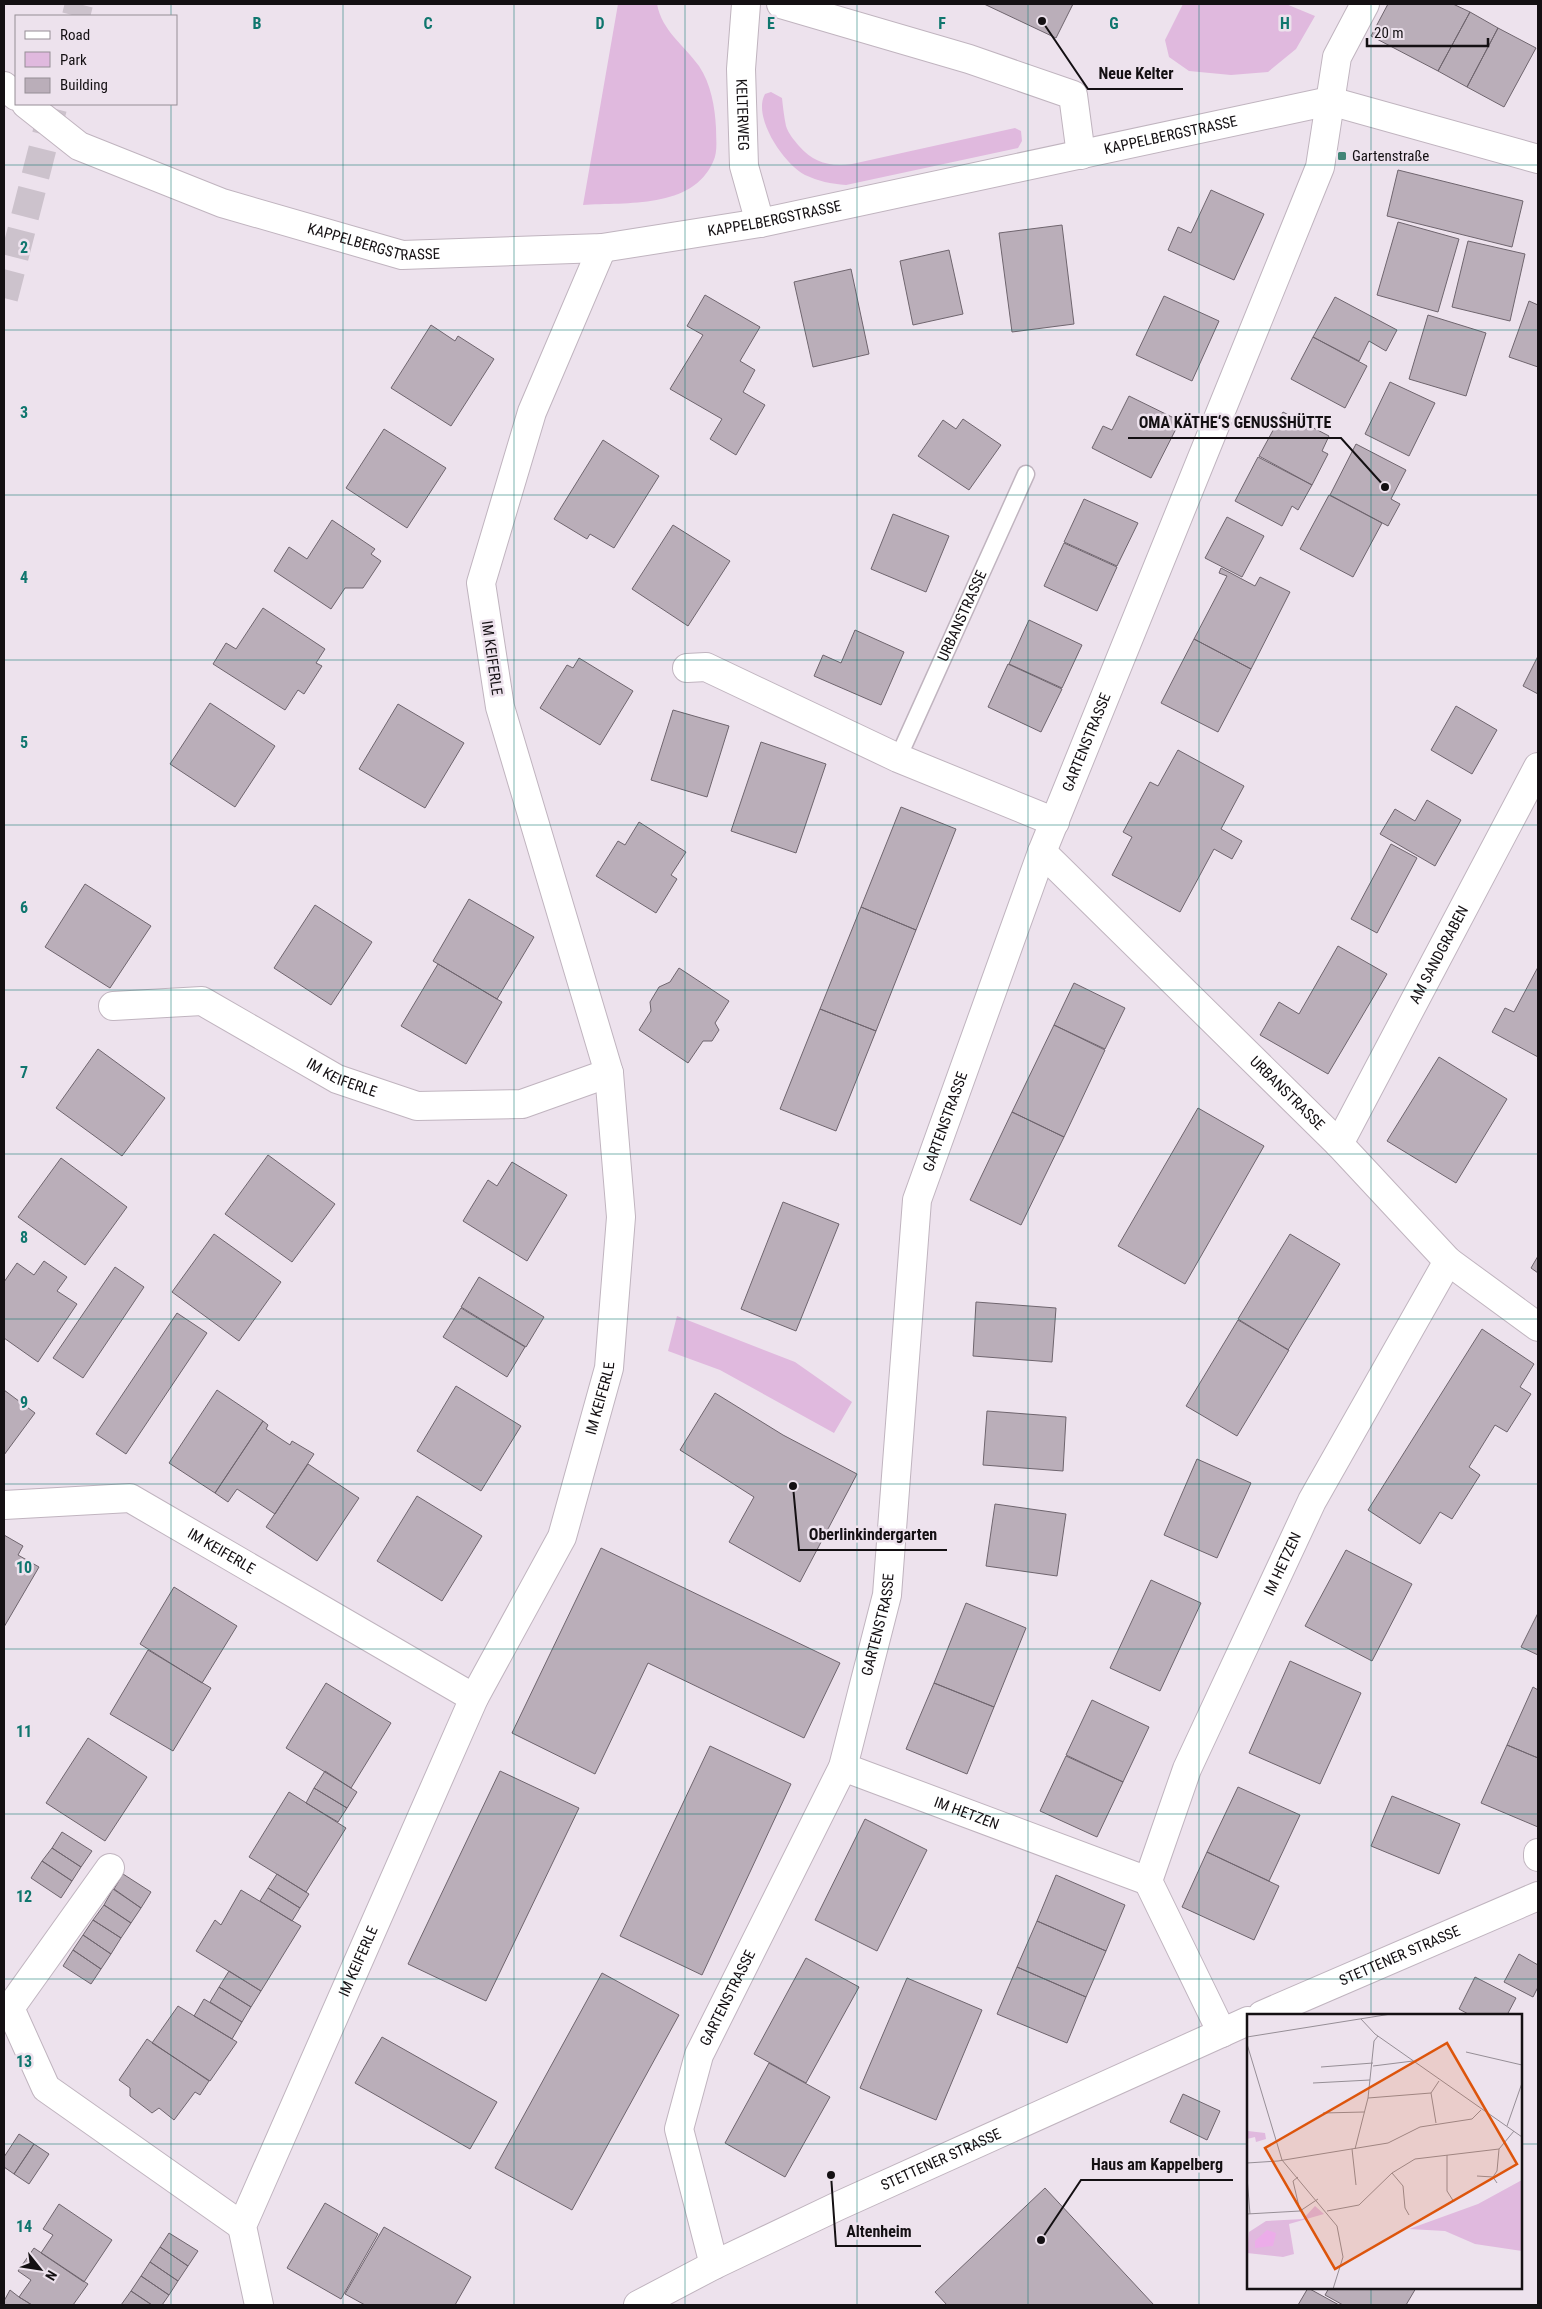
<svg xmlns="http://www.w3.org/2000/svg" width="1542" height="2309" font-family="'Roboto Condensed',sans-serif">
  <rect width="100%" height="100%" fill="#ede2ed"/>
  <path fill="#e0b9de" d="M618 4H657C662 31 684 45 699 66 711 84 715 107 716 128 716 139 718 152 713 162 692 209 627 202 583 205Z
    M1183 4H1286L1315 16 1296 49 1268 72 1231 75 1189 71 1169 57 1165 40Z
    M771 92 782 98C783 107 784 117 786 126 788 133 794 140 799 146 814 163 830 167 852 164L1015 128 1021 131 1022 141 1018 148 846 185C831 184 818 181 805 175 784 164 752 117 765 94Z
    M677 1316 795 1362 852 1402 834 1433 720 1370 668 1351Z"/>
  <path fill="#baaeb9" stroke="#6f656e" d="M984 4H1073L1056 38Z
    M1388 4H1453L1470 12 1438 71 1371 36Z
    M1470 12 1498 28 1467 87 1438 71Z
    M1498 28 1536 48 1504 107 1467 87Z
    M1398 170 1523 201 1512 247 1387 216Z
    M1211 190 1264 214 1234 280 1168 250 1178 227 1191 233Z
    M1398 222 1459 239 1438 312 1377 295Z
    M1062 225 1074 324 1012 332 999 233Z
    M1468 241 1525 254 1510 321 1452 307Z
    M949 250 963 314 913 325 900 261Z
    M851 269 869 354 813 367 794 282Z
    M705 295 760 327 740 361 755 370 743 392 765 405 736 455 710 439 722 419 670 389 703 335 687 326Z
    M1164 296 1219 321 1192 381 1136 355Z
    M1335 297 1397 330 1386 351 1369 341 1359 361 1313 337Z
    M1529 301 1538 305V367L1509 357Z
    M1428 315 1486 333 1466 396 1409 379Z
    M431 325 455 341 458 336 494 359 451 426 391 388Z
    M1313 337 1367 366 1345 408 1291 379Z
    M1390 382 1435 403 1409 456 1365 434Z
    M1129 396 1180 421 1151 478 1092 448 1103 426 1112 430Z
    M1283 412 1329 436 1322 451 1328 454 1312 485 1259 456Z
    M963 419 1001 445 969 490 918 456 943 420 956 429Z
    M384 429 446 468 407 528 346 488Z
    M603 440 659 476 614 548 590 534 587 539 554 519Z
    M1356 444 1406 470 1391 499 1400 504 1388 526 1330 495Z
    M1258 457 1312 485 1298 510 1292 506 1282 526 1235 501Z
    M1329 495 1382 523 1353 577 1300 549Z
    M1084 499 1138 523 1117 566 1064 542Z
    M893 514 949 536 926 592 871 569Z
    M1227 517 1264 536 1242 577 1205 558Z
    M332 520 375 549 371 554 381 561 363 588H345L331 609 274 571 289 547 307 559Z
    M673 525 730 561 688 626 632 589Z
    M1064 543 1117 567 1097 611 1044 586Z
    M1221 568 1255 586 1260 577 1290 592 1251 669 1194 639 1227 576 1219 573Z
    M263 608 325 649 316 663 322 666 304 694 298 690 285 710 213 664 226 643 236 649Z
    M1029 620 1082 645 1062 688 1009 664Z
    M855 630 904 652 881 705 814 676 823 655 841 663Z
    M1194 639 1251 669 1218 732 1161 703Z
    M1538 656V694L1523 686Z
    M579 658 633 691 600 745 540 708 567 665 573 668Z
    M1008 664 1062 689 1041 732 988 707Z
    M210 703 275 746 235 807 170 764Z
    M398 704 464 743 425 808 359 769Z
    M1456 706 1497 730 1472 774 1431 750Z
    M673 710 729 726 707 797 651 780Z
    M761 742 826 764 796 853 731 831Z
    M1178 750 1244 786 1221 829 1242 841 1232 859 1214 849 1180 912 1112 875 1132 837 1123 832 1150 782 1158 786Z
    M1427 800 1461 820 1435 866 1380 834 1395 809 1415 821Z
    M901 807 956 829 916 930 861 907Z
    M639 822 686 852 671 875 677 879 656 913 596 876 618 841 625 845Z
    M1391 844 1417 858 1377 933 1351 919Z
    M85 884 151 926 110 988 45 947Z
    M469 899 534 937 497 999 433 961Z
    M315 905 372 942 331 1005 274 968Z
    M861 907 916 930 876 1031 820 1009Z
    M1338 946 1387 974 1328 1074 1260 1035 1279 1002 1299 1014Z
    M438 964 502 1002 466 1064 401 1026Z
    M1538 967V1057L1492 1032 1505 1008 1514 1012Z
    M679 968 729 1001 715 1023 719 1030 712 1041H703L688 1063 639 1030 651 1011 650 1002 659 987 670 982Z
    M1074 983 1125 1008 1105 1049 1054 1025Z
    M820 1009 876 1031 836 1131 780 1109Z
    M1054 1025 1105 1050 1064 1137 1012 1112Z
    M98 1049 165 1098 122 1156 56 1108Z
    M1439 1057 1507 1099 1456 1183 1387 1141Z
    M1198 1108 1264 1146 1185 1284 1118 1246Z
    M1012 1112 1064 1137 1021 1225 970 1200Z
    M268 1155 335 1204 292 1262 225 1214Z
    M61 1158 127 1207 85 1265 18 1217Z
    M512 1162 567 1195 527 1261 463 1221 488 1180 497 1186Z
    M783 1202 839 1224 796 1331 741 1309Z
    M214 1234 281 1282 239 1341 172 1292Z
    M1290 1234 1340 1264 1288 1350 1238 1319Z
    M1538 1256V1273L1531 1268Z
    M44 1261 67 1277 57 1291 77 1304 38 1362 4 1338V1282L17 1263 34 1275Z
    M115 1267 144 1287 83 1378 53 1358Z
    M479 1277 544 1317 526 1347 461 1307Z
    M976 1302 1056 1308 1052 1362 973 1356Z
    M461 1308 525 1347 507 1377 443 1337Z
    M177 1313 207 1333 126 1454 96 1434Z
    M1238 1320 1289 1350 1237 1436 1186 1406Z
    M1482 1329 1534 1364 1520 1387 1531 1394 1507 1432 1495 1425 1469 1467 1480 1475 1452 1519 1440 1512 1420 1544 1368 1510Z
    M456 1386 521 1426 481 1491 417 1451Z
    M4 1390 35 1413 4 1455Z
    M217 1390 263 1421 215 1493 169 1463Z
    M715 1393 783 1435 857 1474 800 1582 729 1542 754 1497 680 1450Z
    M987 1411 1066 1417 1063 1471 983 1465Z
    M263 1421 268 1425 266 1429 290 1445 292 1441 314 1454 275 1514 237 1489 228 1502 215 1493Z
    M1197 1459 1251 1483 1217 1558 1164 1535Z
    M308 1464 359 1498 317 1561 266 1527Z
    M417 1496 482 1536 442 1601 377 1561Z
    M995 1504 1066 1514 1057 1576 986 1566Z
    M4 1535 23 1546 18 1555 39 1567 4 1627Z
    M601 1548 840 1663 804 1738 648 1663 595 1774 512 1733Z
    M1346 1550 1412 1584 1372 1661 1305 1626Z
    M1151 1580 1201 1603 1160 1691 1110 1668Z
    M174 1587 237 1626 202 1683 140 1644Z
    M966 1603 1026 1628 994 1707 934 1683Z
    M1538 1613V1655L1521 1647Z
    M148 1650 211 1688 173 1751 110 1714Z
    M1290 1661 1361 1693 1320 1784 1249 1753Z
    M326 1683 391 1723 351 1788 286 1748Z
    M934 1683 994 1707 967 1774 906 1749Z
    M1533 1687 1538 1690V1758L1507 1745Z
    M1092 1700 1149 1727 1123 1782 1066 1755Z
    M88 1738 147 1777 105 1841 46 1803Z
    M1507 1745 1538 1758V1827L1481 1803Z
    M710 1746 791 1784 702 1975 620 1936Z
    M1066 1756 1123 1782 1097 1837 1040 1811Z
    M325 1771 357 1792 347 1808 314 1788Z
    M500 1771 579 1808 486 2001 408 1964Z
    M1238 1787 1300 1815 1269 1881 1207 1852Z
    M314 1788 347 1808 338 1822 306 1803Z
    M289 1792 346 1828 306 1892 249 1857Z
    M1392 1796 1460 1824 1439 1874 1371 1846Z
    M865 1819 927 1850 877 1951 815 1920Z
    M62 1832 92 1851 81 1867 52 1848Z
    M52 1848 81 1867 72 1881 42 1861Z
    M1207 1852 1279 1886 1254 1940 1182 1907Z
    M42 1861 72 1881 61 1898 31 1878Z
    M123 1874 151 1892 141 1908 114 1889Z
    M277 1874 309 1894 300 1908 268 1888Z
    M1056 1875 1125 1905 1106 1951 1037 1921Z
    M268 1888 300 1908 292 1921 260 1901Z
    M113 1889 141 1908 131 1923 104 1905Z
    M241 1890 301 1926 261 1991 196 1951 215 1920 221 1925Z
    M104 1905 131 1923 121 1938 93 1920Z
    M93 1920 121 1938 111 1954 83 1935Z
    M1037 1921 1106 1951 1086 1997 1017 1967Z
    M83 1935 111 1954 101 1969 73 1950Z
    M73 1950 101 1969 91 1984 63 1966Z
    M1519 1954 1538 1965V1987L1533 1997 1504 1982Z
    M806 1958 859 1987 806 2083 754 2054Z
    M1017 1967 1086 1997 1067 2043 997 2014Z
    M229 1971 261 1991 251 2007 219 1987Z
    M602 1973 679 2015 572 2210 495 2168Z
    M1475 1977 1516 1998 1507 2015H1470L1459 2009Z
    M907 1978 982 2010 936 2120 860 2088Z
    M219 1987 251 2007 242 2022 210 2002Z
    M204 1999 242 2022 232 2039 194 2016Z
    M178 2006 237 2042 210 2081 152 2043Z
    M382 2037 497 2102 470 2149 355 2083Z
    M147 2039 209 2081 200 2095 195 2092 174 2120 159 2108 152 2113 130 2096V2088L119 2080Z
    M769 2063 830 2097 785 2177 725 2143Z
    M1183 2094 1220 2111 1207 2140 1170 2122Z
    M19 2134 34 2144 14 2174 4 2167V2157Z
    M34 2144 49 2154 29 2184 14 2174Z
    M1045 2188 1154 2305H947L935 2292Z
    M325 2203 378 2234 341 2299 287 2268Z
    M59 2204 112 2240 84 2282 41 2253 53 2235 43 2229Z
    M384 2227 471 2277 455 2305H365L345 2294Z
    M169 2233 198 2251 188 2266 160 2247Z
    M160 2247 188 2266 178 2281 150 2262Z
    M34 2248 88 2284 73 2305H32L19 2297 31 2280 18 2271Z
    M150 2262 178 2281 169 2295 141 2276Z
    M141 2276 169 2295 162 2305H152L131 2291Z
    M1308 2288 1339 2305H1298Z
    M1329 2288H1416L1406 2305H1343L1325 2295Z
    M10 2290 19 2297 32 2305H4V2301Z
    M131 2291 152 2305H121Z"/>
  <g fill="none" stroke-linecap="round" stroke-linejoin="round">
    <path stroke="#ccc2cc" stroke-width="28" stroke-dasharray="28 14" stroke-linecap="butt" d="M76 16 79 4
      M4 298 54 104"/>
    <g stroke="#c0b4bf" stroke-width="19">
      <g id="lane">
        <path id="s1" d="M898 758 1026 474"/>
      </g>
    </g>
    <g stroke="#c0b4bf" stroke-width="30">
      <g id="street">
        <path id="s2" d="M746 4 741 69 744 166 760 223"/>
        <path d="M781 4 969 59 1073 95 1081 155"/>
        <path d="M4 86 16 96"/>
        <path id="s3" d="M26 104 79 146 222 203 402 255 602 248 760 223 1330 101 1538 159"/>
        <path d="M687 668 706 667 898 758 1055 822"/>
        <path id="s4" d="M1042 852 1339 1144 1448 1261 1538 1327"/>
        <path id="s5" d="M113 1006 202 1001 337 1079 417 1106 522 1104 609 1073"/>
        <path id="s6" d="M1339 1144 1538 767"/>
        <path id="s7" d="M4 1505 130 1498 474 1698"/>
        <path id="s8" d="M843 1767 1148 1881"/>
        <path d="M1538 1853V1857"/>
        <path d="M10 2008 110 1868"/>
        <path d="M4 2009 10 2008 46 2088 242 2226"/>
        <path id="s9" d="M1262 2015 1538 1896"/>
        <path id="s10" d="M1222 2033 1148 1881 1187 1769 1312 1501 1448 1261"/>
        <path id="s11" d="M714 2265 679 2129 699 2055 843 1767 887 1595 917 1200 1042 852 1320 167 1337 57 1365 4"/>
        <path id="s12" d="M259 2305 242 2226 474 1698 562 1537 609 1368 621 1217 609 1073 500 707 481 583 532 412 602 248"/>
        <path id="s13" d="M638 2305 714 2265 838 2206 1248 2021"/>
      </g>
    </g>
    <use href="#lane" stroke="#fff" stroke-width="16"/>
    <use href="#street" stroke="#fff" stroke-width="28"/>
  </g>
  <path fill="none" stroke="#0f766e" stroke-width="1" stroke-opacity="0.55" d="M171 4V16M343 4V2305M514 4V2305M685 4V2305M857 4V2305M1028 4V2305M1199 4V2305M1371 4V2015M171 104V2305M4 165H1538M4 330H1538M4 495H1538M4 660H1538M4 825H1538M4 990H1538M4 1154H1538M4 1319H1538M4 1484H1538M4 1649H1538M4 1814H1538M4 1979H1538M4 2144H1248M1521 2144H1538M1371 2288V2305"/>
  <rect fill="#428577" stroke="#ede2ed" stroke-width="2" x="1337" y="151" width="10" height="10" rx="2.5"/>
  <g text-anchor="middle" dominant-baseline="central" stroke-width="5" stroke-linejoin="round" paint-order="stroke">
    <g font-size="15" fill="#141013" stroke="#ede2ed">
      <text stroke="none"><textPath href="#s2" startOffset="111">KELTERWEG</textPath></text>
      <text stroke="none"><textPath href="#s3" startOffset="1189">KAPPELBERGSTRASSE</textPath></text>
      <text stroke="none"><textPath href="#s3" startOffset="784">KAPPELBERGSTRASSE</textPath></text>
      <text stroke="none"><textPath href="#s3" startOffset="379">KAPPELBERGSTRASSE</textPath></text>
      <text stroke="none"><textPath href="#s1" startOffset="156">URBANSTRASSE</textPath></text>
      <text transform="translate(492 658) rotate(82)">IM KEIFERLE</text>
      <text stroke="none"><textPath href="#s11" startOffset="1601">GARTENSTRASSE</textPath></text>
      <text stroke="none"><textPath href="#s6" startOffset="214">AM SANDGRABEN</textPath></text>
      <text stroke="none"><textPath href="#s5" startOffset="249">IM KEIFERLE</textPath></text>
      <text stroke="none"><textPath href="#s4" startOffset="344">URBANSTRASSE</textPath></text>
      <text stroke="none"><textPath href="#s11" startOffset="1196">GARTENSTRASSE</textPath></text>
      <text stroke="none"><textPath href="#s12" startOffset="985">IM KEIFERLE</textPath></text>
      <text stroke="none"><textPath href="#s7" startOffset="232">IM KEIFERLE</textPath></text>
      <text stroke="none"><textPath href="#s10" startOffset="514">IM HETZEN</textPath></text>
      <text stroke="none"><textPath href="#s11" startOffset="686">GARTENSTRASSE</textPath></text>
      <text stroke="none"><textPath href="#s8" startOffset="132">IM HETZEN</textPath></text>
      <text stroke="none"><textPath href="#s9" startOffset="150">STETTENER STRASSE</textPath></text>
      <text stroke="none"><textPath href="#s12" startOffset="370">IM KEIFERLE</textPath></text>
      <text stroke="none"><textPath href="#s11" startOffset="281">GARTENSTRASSE</textPath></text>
      <text stroke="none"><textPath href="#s13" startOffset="336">STETTENER STRASSE</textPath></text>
    </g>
    <g font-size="15" fill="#141013" stroke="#ede2ed" text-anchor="start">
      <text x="1352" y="156">Gartenstraße</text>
    </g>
  </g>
  <g transform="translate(1247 2014)">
    <rect width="275" height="275" fill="#ede2ed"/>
    <path d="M0 110 1 117 18 119 19 125 9 128 8 123 0 125ZM275 166V237L228 230 198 217 162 215 231 190ZM68 192 77 200 42 210 47 240 36 243 0 239 2 218 19 207 56 205Z" fill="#e0b9de"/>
    <path d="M20 216 29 219 26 232 8 234V227Z" fill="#ecace9"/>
    <path fill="none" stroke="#968e96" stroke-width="1" d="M114 5 128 20 275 123M0 23 144 0M0 30 35 146 90 212 96 243 86 275M219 38 275 51M126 52 166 47M74 53 126 49M66 69 123 66M184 79 189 109M121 84 184 79 192 67M76 99 117 98M260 112 275 69M105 135 109 171M108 135 121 84 127 27 131 22M200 141V177L207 188M0 149 31 147 141 129 173 113 225 105 234 96M145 159 156 172 158 194 162 201M230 162 246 163M0 163 3 200M51 163 46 167 53 197M250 169 246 163 250 157 252 135M80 197 112 191 145 159 168 145 252 135 267 117M0 200 53 197 71 185"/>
    <path fill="#dd550c" fill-opacity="0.15" stroke="#dd550c" stroke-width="2.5" d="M200 29 270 150 88 255 18 134Z"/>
    <rect width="275" height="275" fill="none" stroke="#141013" stroke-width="2.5"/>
  </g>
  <g font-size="16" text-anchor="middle" font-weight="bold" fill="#0f766e" stroke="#ede2ed" stroke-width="5" stroke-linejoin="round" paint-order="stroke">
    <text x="257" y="29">B</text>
    <text x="428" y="29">C</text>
    <text x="600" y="29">D</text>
    <text x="771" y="29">E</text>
    <text x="942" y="29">F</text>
    <text x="1114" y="29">G</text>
    <text x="1285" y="29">H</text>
    <text x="24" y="253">2</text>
    <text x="24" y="418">3</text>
    <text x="24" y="583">4</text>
    <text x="24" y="748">5</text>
    <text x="24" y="913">6</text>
    <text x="24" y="1078">7</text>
    <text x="24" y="1243">8</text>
    <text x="24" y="1408">9</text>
    <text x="24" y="1573">10</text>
    <text x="24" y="1737">11</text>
    <text x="24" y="1902">12</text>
    <text x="24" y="2067">13</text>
    <text x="24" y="2232">14</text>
  </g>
  <path fill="none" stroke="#141013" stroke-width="2" d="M1042 21L1088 89H1183M1385 487L1341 438H1128M793 1486L799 1550H947M1041 2240L1081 2180H1233M831 2175L836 2246H921"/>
  <g fill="#141013" stroke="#ede2ed" stroke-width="2">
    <circle cx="1042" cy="21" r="5"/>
    <circle cx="1385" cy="487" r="5"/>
    <circle cx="793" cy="1486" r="5"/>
    <circle cx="1041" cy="2240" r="5"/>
    <circle cx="831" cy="2175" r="5"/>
  </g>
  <g font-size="16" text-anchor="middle" font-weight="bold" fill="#141013" stroke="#ede2ed" stroke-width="5" stroke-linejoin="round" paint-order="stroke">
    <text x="1136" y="79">Neue Kelter</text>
    <text x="1235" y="428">OMA KÄTHE‘S GENUSSHÜTTE</text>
    <text x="873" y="1540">Oberlinkindergarten</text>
    <text x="1157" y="2170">Haus am Kappelberg</text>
    <text x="879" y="2237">Altenheim</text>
  </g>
  <rect width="1542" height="2309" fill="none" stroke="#141013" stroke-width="10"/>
  <rect x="15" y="15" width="162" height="90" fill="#ede2ed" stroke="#968e96"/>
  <rect x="25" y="31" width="25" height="8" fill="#ffffff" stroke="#968e96"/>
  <text x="60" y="40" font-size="15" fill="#141013">Road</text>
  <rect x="25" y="52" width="25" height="15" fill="#e0b9de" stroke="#968e96"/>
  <text x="60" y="65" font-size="15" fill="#141013">Park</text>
  <rect x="25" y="78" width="25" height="15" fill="#baaeb9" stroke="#968e96"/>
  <text x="60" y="90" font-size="15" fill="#141013">Building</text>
  <g transform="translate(40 2269) rotate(120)" stroke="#ede2ed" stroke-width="4" paint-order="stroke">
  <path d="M0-4L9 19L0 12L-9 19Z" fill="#141013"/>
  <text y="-8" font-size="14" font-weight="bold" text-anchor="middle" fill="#141013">N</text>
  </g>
  <path d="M1367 38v8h121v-8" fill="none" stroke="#141013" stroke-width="2.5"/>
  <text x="1374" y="38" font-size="15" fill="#141013" stroke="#ede2ed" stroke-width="4" paint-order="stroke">20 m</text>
</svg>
